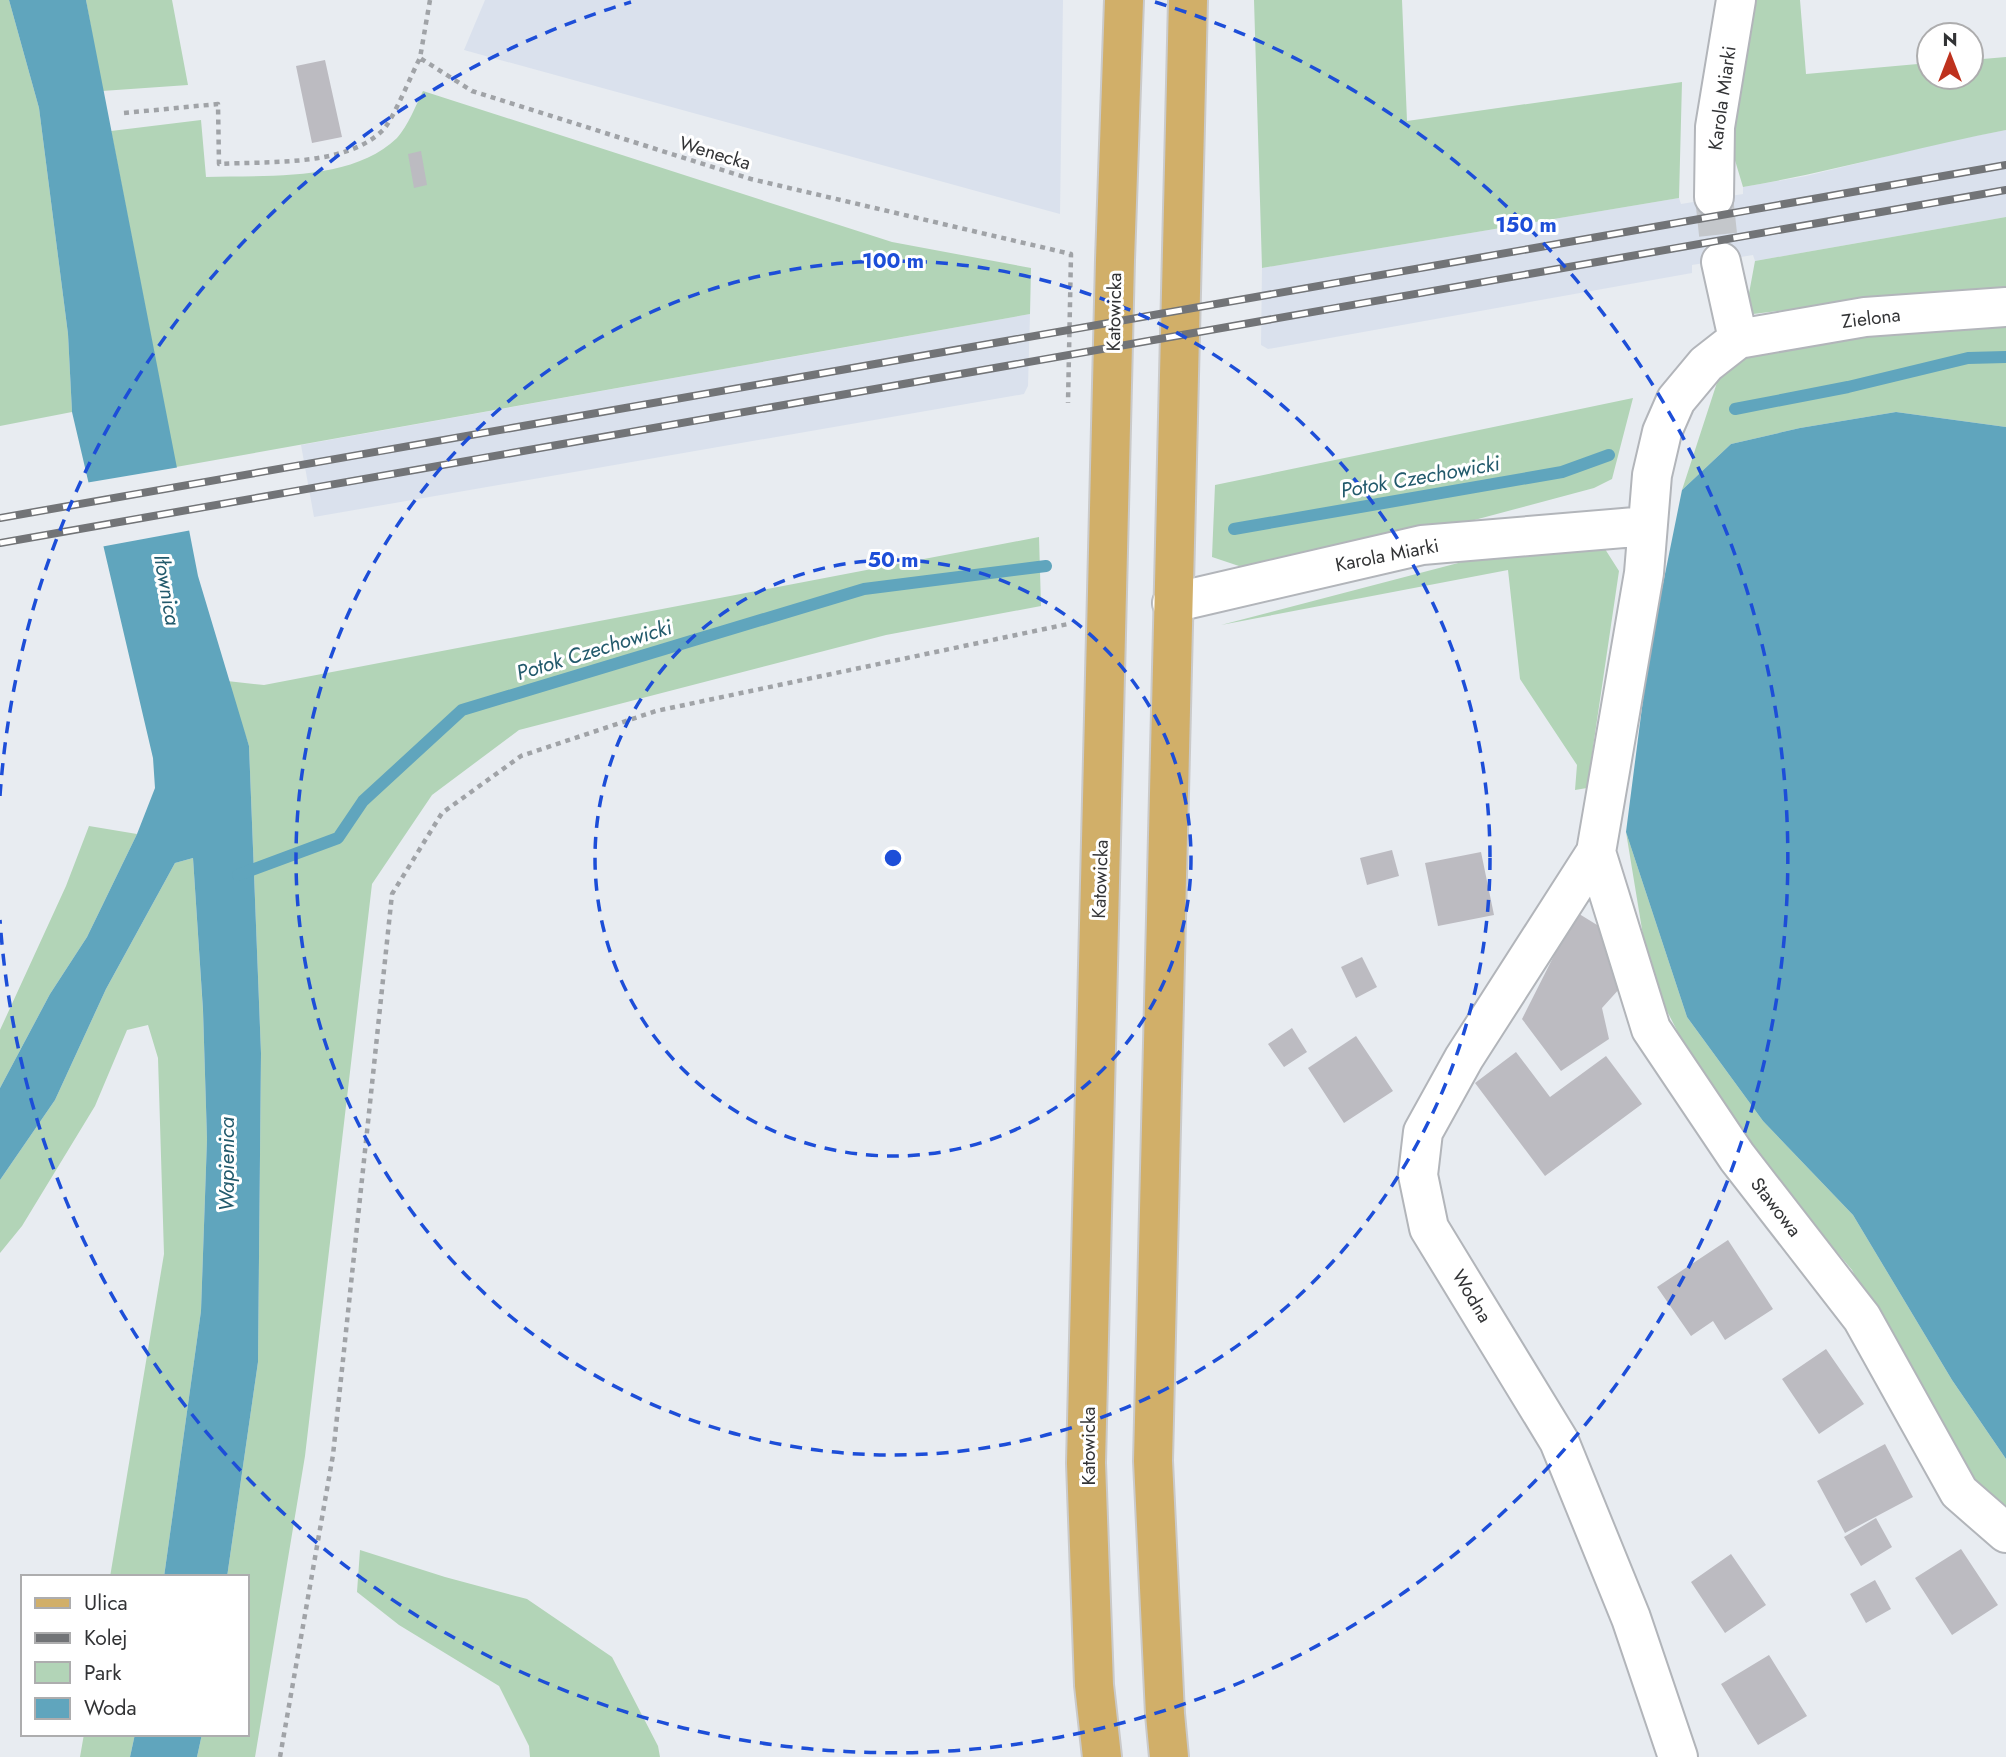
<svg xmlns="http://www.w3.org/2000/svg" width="2006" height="1757" font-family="Jost,sans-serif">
  <rect width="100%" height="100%" fill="#e8ecf1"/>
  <path fill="#dae1ed" d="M485 0H1063L1060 214 464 50Z
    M2006 130V217L1755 261 1753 255 1692 265V273L1268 349 1261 345 1262 268 1679 198 1681 204 1743 194V187L1806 176 1949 141Z
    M1030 314 1028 386 1024 394 314 517 301 445Z"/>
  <path fill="#b2d4b7" d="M0 0H9L39 108 68 334 72 412 0 426Z
    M86 0H172L188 85 102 91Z
    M1254 0H1402L1407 121 1682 82 1679 198 1262 268Z
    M1752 0H1800L1806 74 1929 63V77H1971V60L2006 57V130C1918 147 1831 172 1743 187L1728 137Z
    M423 91 892 242 1031 268 1030 314 176 467 111 131 201 120 206 177C265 175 352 182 397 138 408 126 416 105 423 91Z
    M2006 217V289L1910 295 1745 315 1755 261Z
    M2006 324V427L1896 412 1800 428 1731 444 1682 490 1724 361 1793 342Z
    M1633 398 1612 479 1594 488 1437 530 1296 563 1239 566 1212 557 1215 485Z
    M1039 537 1041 606 886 635 519 730 432 795 372 884 305 1456 255 1757H197L202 1734H247V1577H227L258 1362 261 1053 249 746 227 681 264 685Z
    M1535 543 1605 549 1619 571 1587 788 1575 790 1577 765 1520 679 1508 570 1221 625Z
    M89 826 137 834 87 937 50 994 0 1088V1030L66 886Z
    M1626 832 1687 1017 1763 1121 1853 1215 1952 1380 2006 1459V1510L1976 1482 1897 1360 1852 1270 1766 1168 1706 1087 1650 978Z
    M193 858 203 1011 207 1139 201 1311 164 1577H110L164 1254 158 1058 148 1025 127 1030 95 1106 22 1226 0 1253V1180L55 1100 106 989 175 863Z
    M360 1550 445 1577 527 1599 612 1657 658 1746 660 1757H530L529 1746 499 1686 399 1625 357 1592Z
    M84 1734H135L130 1757H80Z"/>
  <path fill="#60a5bd" d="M9 0H86L198 576 249 746 261 1053 258 1362 227 1577H164L201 1311 207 1139 203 1010 193 858 175 863 106 989 55 1100 0 1180V1088L50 994 87 937 137 834 155 788 153 758 72 412 68 334 39 108Z
    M1896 412 2006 427V1459L1952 1380 1853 1215 1763 1121 1687 1017 1626 832 1649 653 1682 490 1731 444 1800 428Z
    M135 1734H202L197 1757H130Z"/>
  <path fill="#e8ecf1" d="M180 467 192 530 100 547 85 483Z"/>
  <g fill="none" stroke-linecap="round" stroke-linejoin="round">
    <path stroke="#60a5bd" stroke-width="12" d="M1735 409 1848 387 1968 358 2006 357
      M1234 529 1562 472 1609 455
      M238 875 338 838 363 801 462 710 864 589 1046 566"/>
  </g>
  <path fill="#bcbbc1" d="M325 60 342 137 312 143 296 66Z
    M421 151 427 185 414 188 408 154Z
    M1392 850 1399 876 1367 885 1360 858Z
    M1481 852 1494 915 1438 926 1425 863Z
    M1576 912 1602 928 1621 987 1602 1008 1609 1039 1561 1071 1522 1019Z
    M1362 957 1377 987 1356 998 1341 967Z
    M1292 1028 1307 1052 1284 1067 1268 1044Z
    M1356 1036 1393 1091 1344 1123 1308 1068Z
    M1516 1052 1550 1097 1606 1056 1642 1104 1545 1176 1475 1083Z
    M1728 1240 1773 1309 1725 1340 1713 1321 1691 1336 1657 1287Z
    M1826 1349 1864 1404 1819 1434 1782 1379Z
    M1885 1444 1913 1497 1845 1533 1817 1481Z
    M1876 1518 1892 1547 1861 1566 1844 1537Z
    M1961 1549 1998 1605 1952 1635 1915 1578Z
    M1731 1554 1766 1605 1725 1633 1691 1582Z
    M1875 1580 1891 1609 1866 1623 1850 1594Z
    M1769 1655 1807 1716 1758 1745 1721 1684Z"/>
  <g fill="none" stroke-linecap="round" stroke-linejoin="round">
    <path stroke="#c4c7cb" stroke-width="38" stroke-dasharray="38 19" stroke-linecap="butt" d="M1714 197 1721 262"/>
    <g stroke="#b2b5ba" stroke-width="42">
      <path id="minor" d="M1714 197 1715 127 1736 0
        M1721 262 1738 339
        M1172 603 1422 545 1647 526
        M1596 852 1651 1029 1737 1157 1862 1318 1959 1492 2006 1533
        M1678 1757 1631 1618 1559 1441 1429 1228 1418 1175 1423 1132 1464 1058 1596 852 1644 573 1652 475 1662 432 1676 400 1706 364 1738 339 1865 317 2006 307"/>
    </g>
    <g stroke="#cacaca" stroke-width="42">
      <path id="primary" d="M1102 1757 1094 1685 1086 1463 1115 260 1124 0
        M1169 1757 1165 1714 1153 1461 1188 0"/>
    </g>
    <path stroke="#a0a3a7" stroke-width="4.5" stroke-dasharray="5 5" stroke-linecap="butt" d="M430 0 420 58 472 91 751 179 1071 254 1068 403
      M124 113 218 104 219 164C268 161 346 167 383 130 393 120 412 73 420 58
      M280 1757 333 1455 392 894 442 813 521 756 656 711 1068 624"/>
    <use href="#minor" stroke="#fff" stroke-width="38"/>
    <use href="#primary" stroke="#d1af69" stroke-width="38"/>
    <g stroke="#727477" stroke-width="8">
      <path id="rail" d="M0 518 2006 165
        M0 543 2006 190"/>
    </g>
    <use href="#rail" stroke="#fff" stroke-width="5" stroke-dasharray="16" stroke-linecap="butt"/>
  </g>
  <g fill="none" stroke="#1d4ed8" stroke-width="3.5" stroke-dasharray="12 9">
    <circle cx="893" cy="858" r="298"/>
    <circle cx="893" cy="858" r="597"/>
    <path d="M0 796A895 895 0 0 1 631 2M1155 2A895 895 0 1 1 0 920"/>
  </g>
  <g text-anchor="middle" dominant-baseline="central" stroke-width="6" stroke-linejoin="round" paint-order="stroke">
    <g font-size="19" fill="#323335" stroke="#fff">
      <text transform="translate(1722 98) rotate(-82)">Karola Miarki</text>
      <text transform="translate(715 153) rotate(17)">Wenecka</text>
      <text transform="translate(1114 312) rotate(-89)">Katowicka</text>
      <text transform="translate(1871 318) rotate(-7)">Zielona</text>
      <text transform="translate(1387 555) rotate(-11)">Karola Miarki</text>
      <text transform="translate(1100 879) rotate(-88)">Katowicka</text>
      <text transform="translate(1776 1207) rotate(52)">Stawowa</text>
      <text transform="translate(1472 1296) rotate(59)">Wodna</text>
      <text transform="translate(1088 1446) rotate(-90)">Katowicka</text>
    </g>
    <g font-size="21" font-style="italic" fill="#225a6c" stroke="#fff">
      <text transform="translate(1420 477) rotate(-10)">Potok Czechowicki</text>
      <text transform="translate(167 590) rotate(80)">Iłownica</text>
      <text transform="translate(594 650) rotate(-17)">Potok Czechowicki</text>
      <text transform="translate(227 1164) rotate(-90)">Wapienica</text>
    </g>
  </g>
  <circle cx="893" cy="858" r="10" fill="#1d4ed8" stroke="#fff" stroke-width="3.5"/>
  <g font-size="21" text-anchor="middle" font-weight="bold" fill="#1d4ed8" stroke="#fff" stroke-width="6" stroke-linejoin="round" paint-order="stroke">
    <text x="1526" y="232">150 m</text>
    <text x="893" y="268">100 m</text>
    <text x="893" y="567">50 m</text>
  </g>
  <rect x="21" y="1575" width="228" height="161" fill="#ffffff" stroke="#adadae" stroke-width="2"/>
  <rect x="35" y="1598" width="35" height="10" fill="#d1af69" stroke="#adadae" stroke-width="2"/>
  <text x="84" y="1610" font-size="21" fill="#323335">Ulica</text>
  <rect x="35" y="1633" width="35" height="10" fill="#727477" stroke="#adadae" stroke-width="2"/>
  <text x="84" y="1645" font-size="21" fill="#323335">Kolej</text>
  <rect x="35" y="1662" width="35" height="21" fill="#b2d4b7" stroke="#adadae" stroke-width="2"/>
  <text x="84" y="1680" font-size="21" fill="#323335">Park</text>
  <rect x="35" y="1698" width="35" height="21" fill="#60a5bd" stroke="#adadae" stroke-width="2"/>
  <text x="84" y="1715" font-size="21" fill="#323335">Woda</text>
  <g transform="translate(1950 56)"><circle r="33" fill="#ffffff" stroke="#adadae" stroke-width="2"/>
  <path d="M0-5L12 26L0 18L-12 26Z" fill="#be321e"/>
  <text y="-10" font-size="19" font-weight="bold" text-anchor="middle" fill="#323335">N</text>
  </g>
</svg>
